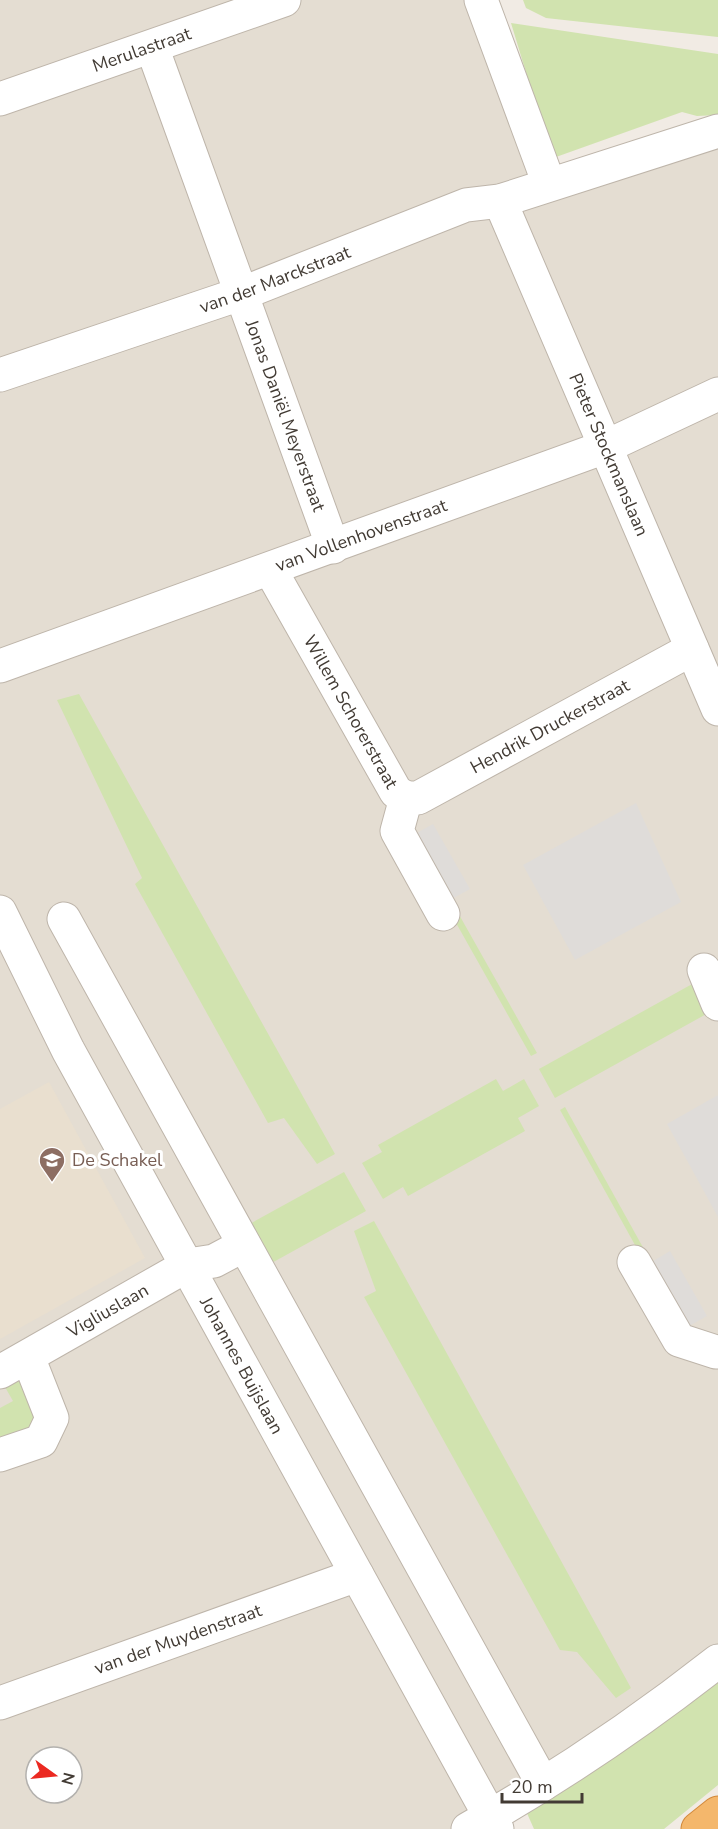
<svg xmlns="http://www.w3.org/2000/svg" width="718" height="1829" font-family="'Nunito Sans',sans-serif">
  <rect width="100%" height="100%" fill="#f1ebe4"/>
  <path fill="#e4ddd2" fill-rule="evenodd" d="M0 0H490L549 157 560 165 718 119V1663L501 1829H0ZM36 1757H72V1793H36Z"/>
  <path fill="#e9dfcf" d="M49 1082 145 1258 0 1339V1109Z"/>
  <path fill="#d1e3af" d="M523 0H718V37L546 18 526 8Z
    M511 23 718 54V115L697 116 682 112 556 157 549 148Z
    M79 694 335 1154 317 1164 284 1118 268 1123 135 884 142 878 57 700Z
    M457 911 537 1053 531 1056 451 914Z
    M694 983 710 1012 555 1098 539 1069Z
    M496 1079 503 1091 524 1079 539 1106 518 1118 525 1131 408 1196 403 1187 383 1199 362 1163 382 1152 378 1145Z
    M565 1107 645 1251 640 1254 560 1110Z
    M344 1172 366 1211 268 1265 246 1226Z
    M374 1221 631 1688 616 1698 577 1652 560 1650 364 1297 376 1291 354 1231Z
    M15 1379 26 1385 36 1412 30 1432 0 1443V1408L13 1401 1 1380Z
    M718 1678V1785L664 1829H534L526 1811Z"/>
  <path fill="#dfdcd9" d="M636 803 681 902 575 960 523 865Z
    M433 824 470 889 439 906 402 841Z
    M718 1095V1217L667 1124Z
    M670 1251 707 1316 675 1334 638 1270Z"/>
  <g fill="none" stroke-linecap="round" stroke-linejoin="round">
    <g stroke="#beb5aa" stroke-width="35">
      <g id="minor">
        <path d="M481 0 549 184"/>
        <path id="s1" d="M152 47 333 547"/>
        <path id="s2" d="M0 99 284 0"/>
        <path id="s3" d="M500 201 718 709"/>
        <path id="s4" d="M0 375 243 293 466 205 500 201 718 131"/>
        <path id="s5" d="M270 569 396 792 406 798 397 831 443 914"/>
        <path id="s6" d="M0 666 605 447 718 394"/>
        <path id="s7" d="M406 798H418L692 649"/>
        <path id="s8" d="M0 912 68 1050 497 1829"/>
        <path d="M64 919 543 1784"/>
        <path d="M704 970 718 1004"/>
        <path d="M634 1262 679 1340 716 1352"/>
        <path id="s9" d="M0 1372 188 1265 214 1261 244 1245"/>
        <path d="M0 1455 41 1441 52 1418 28 1357"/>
        <path id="s10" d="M0 1703 357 1575"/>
        <path d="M468 1829C556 1779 638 1724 718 1661"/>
      </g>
    </g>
    <g stroke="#d28a3d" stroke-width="35">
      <path id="highway" d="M698 1829 718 1813"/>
    </g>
    <use href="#minor" stroke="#fff" stroke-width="33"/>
    <use href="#highway" stroke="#f4b76c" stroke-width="33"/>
  </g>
  <defs>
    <g id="school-pin" transform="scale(1.35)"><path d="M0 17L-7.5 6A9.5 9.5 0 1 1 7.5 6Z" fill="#8d6e63" stroke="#fff"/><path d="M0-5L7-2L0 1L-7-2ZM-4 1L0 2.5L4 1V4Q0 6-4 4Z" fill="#fff"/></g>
  </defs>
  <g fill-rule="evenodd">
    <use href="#school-pin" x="52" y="1160"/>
  </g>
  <g text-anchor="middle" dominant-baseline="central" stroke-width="6" stroke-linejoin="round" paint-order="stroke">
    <g font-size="18" fill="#423b34" stroke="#fff">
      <text stroke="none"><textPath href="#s2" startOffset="150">Merulastraat</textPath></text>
      <text stroke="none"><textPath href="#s4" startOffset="291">van der Marckstraat</textPath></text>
      <text stroke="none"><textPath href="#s1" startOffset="392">Jonas Daniël Meyerstraat</textPath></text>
      <text stroke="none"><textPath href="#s3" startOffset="276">Pieter Stockmanslaan</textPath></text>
      <text stroke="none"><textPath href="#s6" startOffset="384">van Vollenhovenstraat</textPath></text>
      <text stroke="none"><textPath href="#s5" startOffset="164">Willem Schorerstraat</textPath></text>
      <text stroke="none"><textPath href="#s7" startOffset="162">Hendrik Druckerstraat</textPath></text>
      <text stroke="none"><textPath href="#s9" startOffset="124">Vigliuslaan</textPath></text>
      <text stroke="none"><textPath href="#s8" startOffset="514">Johannes Buijslaan</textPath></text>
      <text stroke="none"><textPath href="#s10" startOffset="189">van der Muydenstraat</textPath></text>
    </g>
    <g font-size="18" fill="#785e54" stroke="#fff" text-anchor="start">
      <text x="72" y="1160">De Schakel</text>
    </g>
  </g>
  <g transform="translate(54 1775) rotate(105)"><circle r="28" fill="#ffffff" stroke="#b3b1ae" stroke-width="1.5"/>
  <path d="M0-4.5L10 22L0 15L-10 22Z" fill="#eb2921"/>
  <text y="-9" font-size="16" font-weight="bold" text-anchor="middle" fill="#423b34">N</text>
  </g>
  <path d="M502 1793v9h80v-9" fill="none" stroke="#423b34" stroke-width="3"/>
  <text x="511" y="1793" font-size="18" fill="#423b34" stroke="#ffffff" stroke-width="4.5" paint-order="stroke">20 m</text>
</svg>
